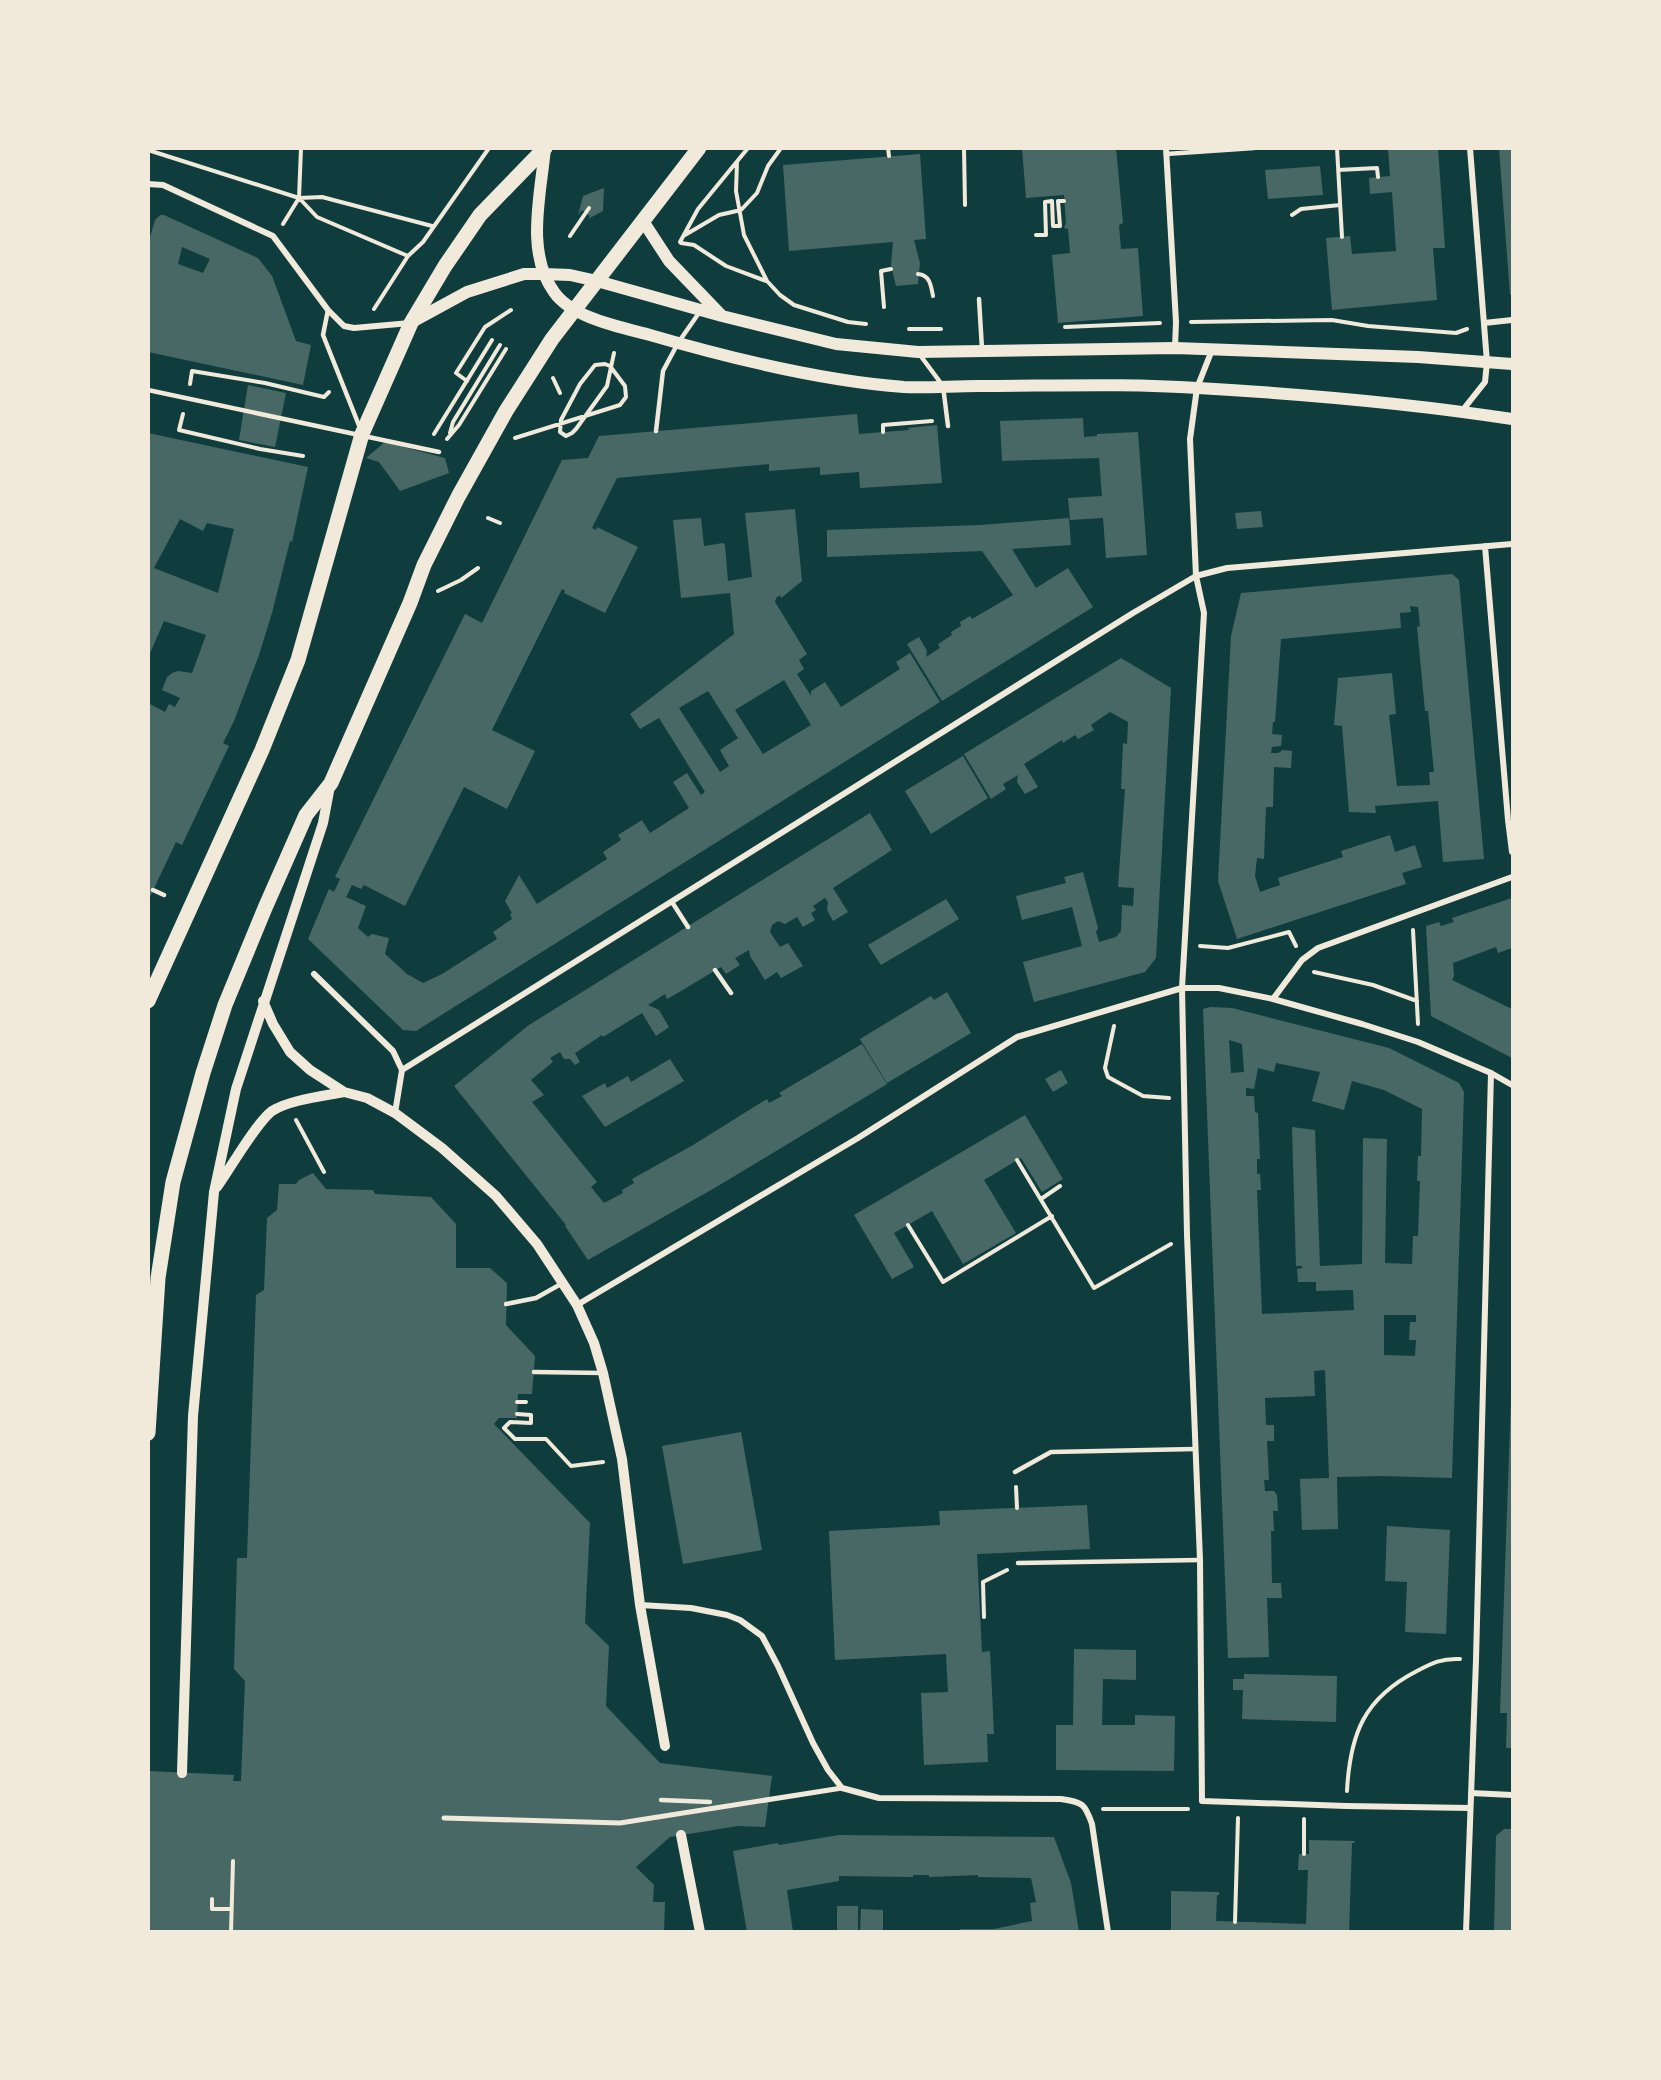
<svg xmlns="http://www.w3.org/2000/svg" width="1661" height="2080" font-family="'Nunito Sans',sans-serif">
  <rect width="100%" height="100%" fill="#0f3d3e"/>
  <path fill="#486865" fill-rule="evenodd" d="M1022 148H1116L1123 223 1119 225 1121 249 1138 248 1143 316 1058 323 1052 255 1070 253 1068 229 1064 228 1066 223 1064 195 1026 198Z
    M1388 148H1438L1445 248H1433L1437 300 1332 310 1326 238 1350 236 1352 254 1396 251 1392 192 1370 194 1369 178 1390 176Z
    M1499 148H1512V295H1510Z
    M920 154 926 239 914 240 920 263 918 284 896 286 891 265 893 242 789 251 783 165Z
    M1320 166 1323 195 1268 199 1265 170Z
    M604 188 603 211 588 219 590 216 582 210 578 215 583 196Z
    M160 215H164L258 258 272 276 296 341 311 345 303 385 148 352V244L155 220ZM182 247 210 259 203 273 178 264Z
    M248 385 286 393 275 447 239 440Z
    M857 414 859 434 909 430 908 428 937 425 942 483 860 488 859 472 820 475V467L769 471V464L617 478 592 528 596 530 597 527 638 547 605 613 564 593 565 591 562 589 492 730 535 751 507 809 464 787 405 906 364 885 361 889 352 885 346 897 366 906 358 928 368 937 372 934 389 938 385 954 407 974 423 983 442 974 497 939 493 932 512 919 510 914 512 913 505 901 519 875 537 904 607 859 603 852 621 840 618 835 642 820 650 833 689 808 673 782 687 773 701 795 705 792 659 718 640 729 630 714 734 634 730 593 681 598 673 520 701 518 704 546 723 543 725 545 728 581 752 577 745 513 795 509 802 581 781 598 780 595 776 598 775 602 807 654 799 660 804 669 797 674 811 696V691L825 682 841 707 900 669 896 662 910 653 940 702 416 1031 403 1030 308 939 329 889 334 892 340 879 335 877 465 614 482 623 562 460 588 458 599 436ZM784 680 811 725 763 754 735 710ZM708 691 738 738 720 750 729 766 720 772 679 708Z
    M1083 418 1084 437 1097 436V434L1138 432 1147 555 1106 558 1103 518 1070 520 1068 498 1102 496 1099 458 1002 461 1000 421Z
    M148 433 308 467 292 542 290 541 272 613 259 655 234 721 223 743 229 746 182 845 176 842 148 901V703L165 712 169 704 175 707 180 698 162 690 167 677 172 673 178 671 192 673 206 635 164 621 148 658ZM180 519 203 531 207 523 234 529 218 593 154 568Z
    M385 442 445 458 449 473 400 491 379 462 366 458Z
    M1261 511 1263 527 1237 529 1235 513Z
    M1069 518 1071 545 1012 549 1036 588 1068 568 1093 607 942 701 907 644 919 637 927 651 926 657 940 648 938 644 952 635 951 632 961 626 960 622 970 616 972 619 1013 595 982 551 827 557V530L981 525Z
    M1452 574 1459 580 1484 859 1443 862 1438 801 1375 806 1376 813 1349 812 1342 726 1334 725 1338 678 1392 673 1396 714 1389 715 1397 786 1430 785 1429 772H1434L1428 711H1425L1417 627 1420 626 1418 607 1410 606 1411 612 1400 613 1401 628 1281 639 1275 722H1273L1272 734 1282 735 1281 746 1272 747 1271 753H1278L1283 750 1292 751 1291 768 1274 767 1273 807H1266L1264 859 1257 858 1255 876 1260 892 1280 885 1278 878 1343 857 1341 851 1390 835 1395 852 1415 845 1422 867 1402 873 1406 884 1237 939 1218 881 1231 636 1241 593Z
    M1121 658 1171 688 1156 958 1145 972 1034 1002 1023 962 1082 946 1072 907 1022 920 1016 896 1066 883 1064 877 1083 872 1098 928 1096 932 1099 942 1116 937 1121 931 1122 905 1133 906 1134 888 1118 887 1125 789H1121L1123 743 1127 744 1128 722 1110 712 1091 725 1094 730 1078 739 1075 735 1063 743 1062 740 1024 764 1038 787 1025 794 1017 782 1018 775 1003 784 1006 789 991 799 964 754Z
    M963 756 988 798 931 834 905 791Z
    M870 813 892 850 833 888 848 912 833 921 827 910 828 902 825 898 813 906 816 910 811 913 815 920 803 927 797 917 785 924 778 921 772 925 770 932 780 947 788 943 803 966 781 978 777 972 765 980 750 956 749 950 735 958 740 965 726 974 721 967 681 991 667 999 665 994 648 1005 659 1010 669 1027 656 1036 642 1013 603 1037 602 1035 575 1053 580 1062 575 1065 570 1059H564L560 1052 550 1058 553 1062 531 1080 544 1095 532 1102 597 1182 591 1187 604 1203 623 1193 622 1190 634 1183 632 1179 693 1145 767 1099 769 1103 782 1096 779 1093 862 1044 887 1084 718 1186 588 1260 565 1226 566 1225 454 1086 529 1025Z
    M1512 898V948L1498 953 1496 947 1453 963 1454 976 1452 980 1512 1009V1058L1431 1016 1426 926 1439 922 1441 926 1454 922 1452 918Z
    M946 899 959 919 881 965 868 945Z
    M947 992 971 1033 887 1083 860 1039 931 996 934 1000Z
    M1210 1007 1232 1008 1389 1048 1459 1083 1464 1092 1452 1478 1380 1476 1337 1477 1338 1529 1302 1530 1300 1479 1329 1478 1325 1370 1314 1371 1315 1396 1265 1398 1266 1425H1274V1441H1267L1269 1480H1264L1265 1491H1274L1277 1495 1278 1511H1273L1274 1531H1271L1272 1583H1281L1282 1598H1267L1269 1657 1228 1658 1203 1009ZM1229 1040 1242 1044 1244 1072 1231 1073ZM1276 1063 1320 1072 1312 1101 1344 1110 1352 1081 1384 1090 1422 1109 1421 1156H1418L1417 1181H1420L1418 1236H1413L1412 1264 1385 1263 1387 1139 1363 1138 1362 1264 1320 1266 1315 1130 1292 1127 1296 1266H1302V1268L1297 1269 1298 1282H1316V1291L1353 1290 1354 1310 1262 1314 1257 1190H1261L1260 1174H1257V1159H1260L1258 1113 1255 1112 1254 1096H1246V1088L1254 1089 1258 1068 1274 1072ZM1384 1315H1416V1322H1410L1409 1340H1416L1415 1356 1384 1355Z
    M670 1059 684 1081 605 1127 582 1096 605 1083 607 1088 628 1076 631 1082Z
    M1061 1070 1068 1083 1053 1092 1045 1079Z
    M1025 1115 1063 1179 1042 1192 1021 1158 984 1180 1016 1233 963 1264 932 1211 894 1233 914 1267 892 1279 854 1215Z
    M313 1173 326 1189 373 1190 375 1194 431 1197 456 1224V1268H490L507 1283 506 1325 535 1356 532 1394H518L517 1418H499L494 1424 590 1523 585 1623 609 1646 606 1706 660 1763 772 1776 765 1827 738 1826 670 1837 636 1867 654 1885 653 1902H665L664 1932H148V1771L234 1775 233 1781H241L245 1681 234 1669 237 1558H247L256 1295 264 1290 267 1218 277 1210 279 1184H296L299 1180Z
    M1511 1396H1512V1748H1506L1507 1713H1500Z
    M741 1432 762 1550 683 1564 662 1446Z
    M1087 1505 1090 1549 977 1554 982 1652 990 1651 994 1734H987L988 1762 924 1765 921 1693 948 1692 946 1654 835 1660 829 1531 940 1525 939 1511Z
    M1387 1526 1450 1530 1446 1634 1405 1632 1407 1582 1385 1581Z
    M1074 1649 1136 1650V1680L1103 1679 1102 1725H1135V1715L1175 1716 1174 1771 1056 1770V1725H1073Z
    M1244 1674 1337 1676 1336 1722 1242 1719 1243 1690H1233V1679H1244Z
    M1504 1829H1512V1932H1494L1496 1836Z
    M839 1835 1054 1837 1071 1883 1079 1932H960V1929H994L1032 1921 1030 1903 1036 1902 1031 1878 978 1877V1875L929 1877V1875H913V1877L839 1876V1881L787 1890 793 1932H747L733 1851 778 1843 779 1845Z
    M1309 1840 1355 1841 1354 1843H1352L1349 1932H1171V1891L1219 1892V1895H1217L1216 1921 1306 1924 1308 1870H1298L1299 1854H1309Z
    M837 1906H858V1932H837Z
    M861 1909 883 1910V1932H860Z"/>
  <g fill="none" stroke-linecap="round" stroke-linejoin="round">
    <path stroke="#f1e9da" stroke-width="4" d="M888 148 889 156
      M964 148 965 205
      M1337 148 1342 237
      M148 150 299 198 322 197 432 226
      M737 162 736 191 744 235 767 281 780 295 794 305 848 322 866 324
      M1338 170 1377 168 1378 177
      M300 199 317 217 408 256
      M1292 215 1301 209 1340 205
      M283 224 299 198 301 148
      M685 235 719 215 741 210 757 193 768 166 781 148
      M1036 235H1046L1045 202 1052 201 1053 226H1060L1058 201H1064
      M570 236 589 208
      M680 242 698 209 748 148
      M681 243 694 245 726 266 766 281
      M918 274C930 275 931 286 933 296
      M884 307 881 271 891 269
      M374 309 408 256 423 242 489 148
      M1191 322 1332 320 1368 326 1456 333 1467 329
      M1065 327 1160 323
      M909 329H941
      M553 378 560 393
      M467 381 456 373 485 327 511 310
      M190 384 192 371 265 383 324 397 329 392
      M183 414 179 430 260 449 303 456
      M883 432V425L932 421
      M450 433 453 422 500 345
      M434 434 492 340
      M515 438 620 405 626 397 625 386 610 366 605 364 595 365 580 384 561 420 560 432 566 436 572 433 576 429 607 386 614 353
      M447 439 459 425 506 349
      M488 518 500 523
      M438 591 461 580 478 568
      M1413 930 1418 1024
      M1200 946 1228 948 1289 932 1296 946
      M1314 972 1373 985 1417 1001
      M1114 1026 1105 1068 1108 1077 1143 1096 1169 1098
      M296 1120 324 1172
      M1017 1160 1094 1288 1171 1244
      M1041 1199 1060 1186
      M908 1225 943 1282 1052 1216
      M517 1402H526
      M517 1414 531 1415V1423L510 1422 504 1428 515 1439H546L571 1466 603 1462
      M1016 1487 1017 1508
      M984 1617 983 1582 1007 1570
      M1347 1791C1350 1734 1364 1698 1417 1671 1432 1663 1442 1658 1460 1659
      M1103 1809H1188
      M1304 1854V1819
      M212 1899V1909H231
      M1235 1922 1238 1818
      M231 1932 233 1861"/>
    <path stroke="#f1e9da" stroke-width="4.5" d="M1166 154 1254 148
      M979 299 982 349
      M328 310 323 335 360 428
      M920 355 943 386 948 426
      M148 390 439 452
      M656 431 663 371 678 343 701 310
      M153 890 164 895
      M672 902 688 927
      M715 970 731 993
      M506 1304 536 1298 561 1284
      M534 1372 603 1373
      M1015 1472 1051 1452 1195 1449
      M1018 1563 1200 1560
      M661 1800 710 1802"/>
    <path stroke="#f1e9da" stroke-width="5" d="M444 1818 620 1823 842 1788"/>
    <path stroke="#f1e9da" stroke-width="6" d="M1166 148 1176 322 1175 348
      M148 184 163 185 273 236 328 310 344 326 354 328 410 323
      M1484 323 1512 320
      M1212 350 1197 388 1190 439 1196 576 1204 613 1182 988 1187 1235 1200 1560 1202 1801 1346 1806 1470 1808
      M1462 411 1485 382 1487 362 1470 148
      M1485 546 1508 820 1512 852
      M314 974 393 1051 402 1070
      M1273 999 1302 960 1318 948 1512 877
      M395 1113 402 1070 1133 613 1196 576 1227 568 1512 544
      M577 1305 858 1138 1017 1037 1182 988H1219L1273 999 1362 1024 1418 1042 1491 1073 1512 1085
      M640 1605 691 1608 727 1615 740 1620 762 1636 778 1666 813 1743 828 1770 842 1788 879 1798 1061 1799C1083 1802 1085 1804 1092 1824L1108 1932
      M1471 1793 1512 1795
      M1466 1932 1476 1660 1491 1073"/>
    <path stroke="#f1e9da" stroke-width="10" d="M263 1001 273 1024 290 1052 310 1070 344 1092 367 1098 395 1113 442 1148 496 1196 537 1244 577 1305 594 1343 603 1373 622 1459 640 1605 665 1746
      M217 1187C230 1169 256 1123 272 1111 289 1100 324 1096 344 1092
      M182 1773 193 1416 214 1192 236 1089 323 823 330 786
      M681 1835 700 1932"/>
    <path stroke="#f1e9da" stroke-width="12" d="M545 148C541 194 525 252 554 292 572 318 620 327 650 335 729 358 822 381 904 387 928 388 953 386 978 386 1051 386 1125 383 1198 388 1303 394 1408 403 1512 419
      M643 221 669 261 721 315
      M412 322 467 292 524 274H544L570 275 597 281 722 316 836 344 918 352 1175 348 1418 357 1512 364"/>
    <path stroke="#f1e9da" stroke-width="15" d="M148 1001 262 750 298 660 362 434 411 323 445 266 480 215 545 148
      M148 1433 158 1278 173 1182 203 1073 225 1005 265 908 306 815 331 783 410 603 424 565 458 497 506 411 552 339 699 148"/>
  </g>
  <rect width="1661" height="2080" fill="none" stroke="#f1e9da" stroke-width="300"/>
</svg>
